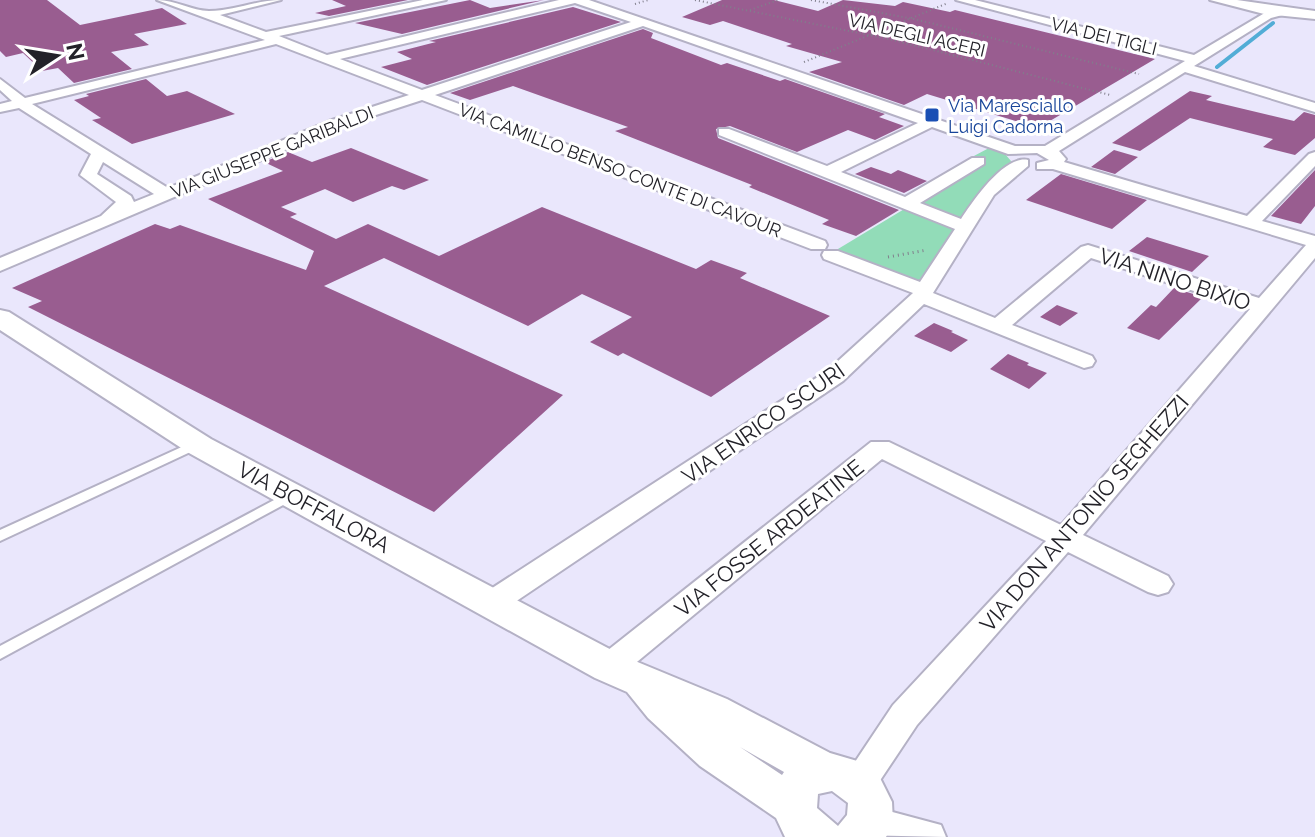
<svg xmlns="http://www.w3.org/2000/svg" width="1315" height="837" font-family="Raleway,sans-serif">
  <rect width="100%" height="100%" fill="#eae7fc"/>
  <path fill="#92dcb8" d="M989 148 1005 154 1011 161 1009 168 983 189 918 285 833 252 984 161 972 157Z"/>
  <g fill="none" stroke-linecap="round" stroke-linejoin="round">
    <path stroke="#52add6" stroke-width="4" d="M1217 67 1273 23"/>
  </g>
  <path fill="#995d90" d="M0 0H47L80 25 162 8 187 24 134 34 149 45 111 52 132 69 74 83 58 68 42 71 23 53 6 57 0 51Z
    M332 0H408L329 16 315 13 346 6Z
    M470 0 490 8 544 0 402 34 355 23Z
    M722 0H774L818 11 843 0 895 6 903 2 950 12 955 10 1155 59 1038 128 927 94 904 105 809 72 842 62 786 46 792 44 723 21 710 25 682 17Z
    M573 7 621 22 427 85 381 67 412 59 397 52 436 42 429 41Z
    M643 29 653 33 651 38 721 65 727 63 780 81 785 79 885 114 879 117 904 126 875 140 848 130 797 152 730 126 716 129 718 138 899 210 856 236 822 224 829 220 749 187 752 185 615 131 628 127 513 86 470 100 450 93Z
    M146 79 167 96 187 91 235 114 132 144 92 120 101 118 74 100 89 96 86 94Z
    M1190 91 1212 96 1206 100 1294 121 1304 112 1315 115V138L1295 155 1263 147 1273 139 1190 118 1140 151 1112 143Z
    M351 148 429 180 404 190 392 186 353 202 325 189 281 207 297 214 290 217 336 239 368 224 439 256 542 207 696 269 711 260 747 273 740 278 830 316 711 397 623 353 618 356 590 342 632 317 582 294 528 326 384 258 324 286 563 395 434 512 28 307 42 301 12 288 155 224 170 229 180 225 306 270 314 251 208 199 283 171 264 162 288 152 312 162Z
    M1114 150 1138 157 1115 174 1091 167Z
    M871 167 891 174 898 170 927 181 904 193 855 174Z
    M1315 170V206L1301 224 1271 216Z
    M1061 174 1147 200 1112 229 1026 200Z
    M1147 237 1209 256 1192 272 1129 251Z
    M1174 288 1203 297 1159 340 1127 328 1151 305 1156 307Z
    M1057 305 1078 313 1060 326 1040 317Z
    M934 323 953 331 951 332 968 340 951 352 914 336Z
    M1008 354 1029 363 1027 365 1047 373 1029 389 990 369Z"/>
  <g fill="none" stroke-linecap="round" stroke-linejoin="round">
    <g stroke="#b4b1c5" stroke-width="4">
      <path id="service" d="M197 440 201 441 203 444 201 447 0 541V530Z
        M291 491 296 492 298 495 296 498 0 659V646Z"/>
    </g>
    <g stroke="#b4b1c5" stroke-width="4">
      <path id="minor" d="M157 0C176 0 192 11 209 11 233 11 256 0 281 0L220 15 266 32 423 0H446L279 36 327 55 559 0H589L1015 146H1045L1185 61 956 0H975L1194 55 1263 14 1282 9 1288 12 1286 14 1271 18 1194 66 1315 103V112L1185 72 1059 151 1066 159 1064 162 1247 216 1309 154 1315 152V166L1262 221 1315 236V258L1083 535 1168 576 1173 584 1168 592 1158 595 1148 592 1068 552 917 725 871 794 859 799 847 794 841 783 893 705 1046 541 882 459 620 676 609 680 598 676 593 667 598 658 871 442H889L1061 525 1250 309 1091 258 1012 325 1092 356 1095 361 1092 366 1084 368 924 304 843 381 503 610 493 613 483 610 478 602 483 594 827 371 913 293 824 259 822 255 824 251H838L920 282 955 229 719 135V129H729L827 166 918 123 643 26 435 95 825 241 827 245 825 249H811L422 100 339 127 0 271V258L101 216 116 202 80 175 91 154 19 108 0 112V104L12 101 0 90V79L25 98 265 40ZM575 3 631 22 422 90 340 59ZM276 44 409 95 329 121 168 188 32 104ZM932 127 1008 154 1037 153 1049 160 1037 163V169H1053L1306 245 1259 298 1088 245 1081 247 995 318 933 293 994 195 1028 166V160C1004 155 973 201 961 219L920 203 984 164V158H972L905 197 841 172ZM103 162 154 194 134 202 131 196 97 174Z
        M870 806 941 825 946 837 857 835 852 823 857 811Z"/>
    </g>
    <g stroke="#b4b1c5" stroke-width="4">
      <path id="tertiary" d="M1210 0H1237L1315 11V19L1264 14Z
        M0 310 9 312 211 439 623 656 727 699 830 753 864 763 877 772 892 802 893 823 886 837H785L776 818 700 766 648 718 627 692 595 678 189 453 0 330ZM740 747 784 772 782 775ZM832 791 848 803 847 815 838 826 817 808 818 794Z"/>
    </g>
    <path stroke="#807f8c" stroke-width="2" stroke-dasharray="1 3" stroke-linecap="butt" d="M695 0 889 39 1110 95
      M811 0 914 19 1139 74
      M635 4 648 0
      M750 10 778 0
      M804 62 948 3"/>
    <path stroke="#807f8c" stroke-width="3" stroke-dasharray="1 4" stroke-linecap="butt" d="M888 257 927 250"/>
    <use href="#service" fill="#fff" fill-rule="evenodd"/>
    <use href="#minor" fill="#fff" fill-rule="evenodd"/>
    <use href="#tertiary" fill="#fff" fill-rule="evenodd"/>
  </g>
  <rect fill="#1a4fb4" stroke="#fff" stroke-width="3" x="924" y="107" width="16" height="16" rx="4"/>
  <g text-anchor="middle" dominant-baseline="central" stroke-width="6" stroke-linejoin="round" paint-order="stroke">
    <g font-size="18" fill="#232229" stroke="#fff">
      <text transform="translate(917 35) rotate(13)">VIA DEGLI ACERI</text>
      <text transform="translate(1104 36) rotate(14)">VIA DEI TIGLI</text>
      <text transform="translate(272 152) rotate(-22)">VIA GIUSEPPE GARIBALDI</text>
      <text transform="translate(620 170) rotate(21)">VIA CAMILLO BENSO CONTE DI CAVOUR</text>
    </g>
    <g font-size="18" fill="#164399" stroke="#fff" text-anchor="start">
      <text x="948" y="105">Via Maresciallo<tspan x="948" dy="21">Luigi Cadorna</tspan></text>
    </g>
    <g font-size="22" fill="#232229" stroke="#fff">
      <text transform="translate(1175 279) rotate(18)">VIA NINO BIXIO</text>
      <text transform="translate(763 423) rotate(-35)">VIA ENRICO SCURI</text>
      <text transform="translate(314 507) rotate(28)">VIA BOFFALORA</text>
      <text transform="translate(1084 513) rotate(-49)">VIA DON ANTONIO SEGHEZZI</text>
      <text transform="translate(769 538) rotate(-39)">VIA FOSSE ARDEATINE</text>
    </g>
  </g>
  <g transform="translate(56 56) rotate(78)" stroke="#ffffff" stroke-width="6" paint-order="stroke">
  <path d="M0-6L14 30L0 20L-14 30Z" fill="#232229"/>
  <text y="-12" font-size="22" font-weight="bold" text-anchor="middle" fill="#232229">N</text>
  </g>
</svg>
